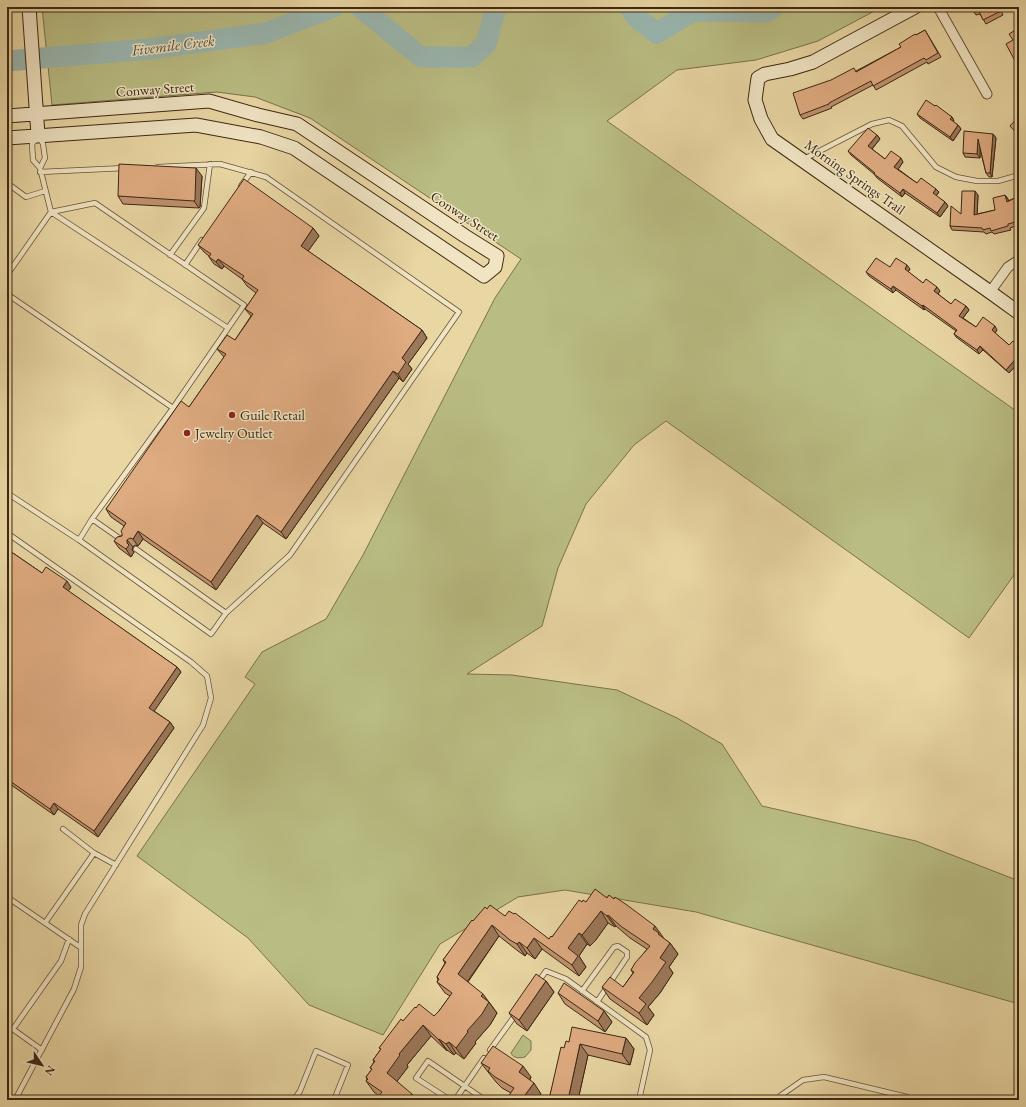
<svg xmlns="http://www.w3.org/2000/svg" width="1026" height="1107" font-family="'EB Garamond',serif">
  <rect width="100%" height="100%" fill="#e8d6a3"/>
  <filter id="stains"><feTurbulence type="fractalNoise" baseFrequency=".005" numOctaves="4"/><feColorMatrix values="0 0 0 0 .2 0 0 0 0 .09 0 0 0 0 .02 0 0 0 .5 -.17"/></filter>
  <radialGradient id="worn" r=".72"><stop offset=".6" stop-color="#630" stop-opacity="0"/><stop offset="1" stop-color="#630" stop-opacity=".3"/></radialGradient>
  <path fill="#b9bd83" stroke="#7b724c" d="M42 7H882L818 41 756 60 677 70 607 121 1019 413V568L969 638 666 421 634 445 586 504 558 568 542 626 467 674 512 675 617 690 677 718 722 744 762 806 916 841 1019 881V1004L696 912 565 890 518 897 440 944 383 1035 309 1005 248 938 137 856 255 684 245 677 262 652 326 619 363 555 495 298 521 259 310 118 255 97 217 92 52 105Z
    M523 1035 531 1041V1050L525 1057C519 1058 514 1059 511 1053Z"/>
  <g fill="none" stroke-linecap="round" stroke-linejoin="round">
    <path stroke="#9ab7b0" stroke-width="21" d="M360 7 421 57H472L486 44 496 7
      M629 7 638 19 657 33 693 11 766 12 774 7
      M7 61 149 49 266 33 334 7"/>
    <g stroke="#685438" stroke-width="6">
      <path id="lane" d="M804 159 872 124 889 120 902 126 936 167 956 177 977 181H998L1019 175
        M40 168 45 158 43 144 40 138
        M40 172 125 168
        M7 183 26 197 45 191
        M241 186 251 172
        M51 212 95 203 244 305 173 408 92 519 79 540
        M51 212 228 328
        M170 255 204 208 210 164
        M185 265 202 240
        M7 275 51 212 40 168 33 160 32 144 36 139
        M7 294 173 408
        M7 493 79 540 211 634 226 613 290 555 459 312 266 177 220 164 158 167
        M92 519 122 540
        M7 533 191 662 207 676 211 698 203 725 85 914 81 925V967L74 989 15 1100
        M136 549 226 613
        M63 829 94 853
        M7 897 45 923 94 853 116 865
        M45 923 80 947
        M538 982 546 971 566 979 646 1037 650 1050 639 1100
        M582 991 614 947 618 946 627 952V957L597 1002
        M7 1025 42 1050
        M13 1029 61 961 69 939
        M490 1050 516 1014
        M294 1100 300 1091 316 1051 348 1065 334 1100
        M450 1100 416 1078 428 1061 485 1100
        M455 1100 484 1058
        M778 1100 780 1096 803 1080 824 1077 907 1097 910 1100"/>
    </g>
    <g stroke="#685438" stroke-width="11">
      <path id="street" d="M938 7 987 94
        M990 292 1008 267 1019 260"/>
    </g>
    <g stroke="#3d2815" stroke-width="15">
      <path id="secondary" d="M29 7 38 135
        M915 7 813 62 790 69 765 74 758 78 755 100 761 119 772 139 990 292 1019 313
        M7 116 209 101 258 115 297 124 465 236 497 256 495 267 484 276 294 148 261 137 196 125 7 138"/>
    </g>
    <use href="#lane" stroke="#f0e4c3" stroke-width="4.5"/>
    <use href="#street" stroke="#f0e4c3" stroke-width="9"/>
    <use href="#secondary" stroke="#f0e4c3" stroke-width="13"/>
  </g>
  <path fill="#c0936f" stroke="#3d2815" d="M971 7H999L1003 15 986 24 980 14 976 15Z
    M1017 29 1019 32V64L1018 65 1015 61 1013 40Z
    M925 30 941 57 928 64 927 62 876 90 873 85 831 107 832 108 803 119 800 115 856 71 901 47 916 35Z
    M935 106 952 117 954 121 953 122 958 125 961 129 953 141 920 118 917 114Z
    M993 134 996 138 992 177H989L986 173 980 149V158L965 157 963 153Z
    M877 135 880 139 872 149 885 159 903 162 898 169 917 183 936 189 939 192 936 196 945 202 948 206 940 217 905 193 902 197 877 178 874 174 851 155 848 151Z
    M202 176 200 207 199 208 123 204 118 196Z
    M978 195 977 214 995 210 1005 195 1008 199V201L1019 196V225L1010 228 1011 230 994 234 992 232 986 234 984 232 952 230 950 226Z
    M313 228 319 236 308 251 422 330 427 338 408 364 412 369 403 382 399 378 286 539 263 523 216 590 143 539 138 546 135 545 133 547 132 550 134 552 131 557 119 548 114 541 122 536 124 526 111 517 106 509 189 407 224 357 217 349 235 340 251 316 245 309 256 293 247 286 242 279 224 266 222 269 214 264 209 257V256L204 252 198 245Z
    M890 267 910 269 908 272 923 283 940 291 938 294 951 304 966 306 969 310 963 318 976 327 997 330 995 333 1009 345 1019 346V362L1009 373 983 350 979 354 956 337 954 334 956 331 925 309 924 310 896 290 893 293 869 276 866 272Z
    M7 549 42 573 71 587 68 591 177 667 181 672 154 711 170 722 174 728 98 837 58 809 54 815 7 782Z
    M582 902H586L663 937V938L670 943 678 954 669 967 673 973 660 993 648 1007 654 1015 647 1025 610 999 602 987H623L633 973 631 970 647 949 630 938 616 926 615 927 608 923 595 941 590 946 587 944 579 956 586 967 579 976 542 949 535 959 527 953 525 956 518 951 499 936 468 982 489 1002 497 1013 490 1025 475 1042 476 1043 464 1059 456 1053 454 1055 447 1050V1051L431 1036 407 1065 408 1067 397 1081 416 1100H379L377 1098 379 1096 374 1092 366 1081 367 1079 366 1077 372 1069 370 1068 374 1062 373 1060 381 1049 379 1048 403 1021 416 1008 434 1016 439 1011 450 996 445 993 437 982 438 980 437 977 445 963 443 960 473 921 487 909 505 916 549 939 552 937Z
    M546 981 554 992 527 1031 517 1024 509 1013Z
    M558 993 604 1011 612 1022 605 1032 565 1004Z
    M626 1038 634 1049 630 1065 588 1055 578 1100H552V1098L550 1095 564 1048 569 1042Z
    M481 1063 531 1077 530 1080 541 1094 511 1093 502 1088 496 1082Z"/>
  <path fill="#9c785a" stroke="#3d2815" d="M952 117 954 121 952 123 950 119Z
    M958 125 961 129 953 141 950 137Z
    M993 134 996 138 992 177 990 173Z
    M877 135 880 139 871 150 868 146Z
    M978 139 980 143V158L977 154Z
    M901 158 903 162 897 171 894 167Z
    M196 168 202 176 200 207 199 208 194 201Z
    M903 189 905 193 902 197 900 193Z
    M936 189 939 192 935 197 933 193Z
    M975 191 978 195 977 219 974 215Z
    M1005 195 1008 199 1010 206 1007 202Z
    M945 202 948 206 940 217 937 213Z
    M313 228 319 236 306 254 301 246Z
    M218 259 224 266 222 269 216 262Z
    M907 265 910 269 907 273 905 269Z
    M893 286 896 290 893 293 891 289Z
    M937 287 940 291 937 295 934 291Z
    M923 305 925 309 924 310 922 306Z
    M966 306 969 310 962 319 959 316Z
    M995 326 997 330 994 334 992 330Z
    M422 330 427 338 408 364 412 369 403 382 398 374 402 358Z
    M980 346 983 350 979 354 977 350Z
    M1019 355V362L1009 373 1006 370Z
    M393 371 399 378 286 539 281 532Z
    M257 515 263 523 216 590 211 582Z
    M138 531 143 539 138 546 133 539Z
    M127 540 133 547 132 550 134 552 131 557 126 549Z
    M67 581 71 587 67 593 63 587Z
    M177 667 181 672 153 713 149 708Z
    M170 722 174 728 98 837 94 831Z
    M54 803 58 809 54 815 50 809Z
    M601 911 608 923 595 941 590 946 582 935Z
    M608 915 616 926 615 927 607 916Z
    M492 925 499 936 465 985 458 974Z
    M655 926 663 937 662 938 667 944 653 929Z
    M579 933 587 944 579 956 586 967 579 976 572 965 568 948Z
    M534 938 542 949 535 959 527 948Z
    M519 942 527 953 525 956 517 944Z
    M670 943 678 954 669 967 673 973 660 993 648 1007 654 1015 647 1025 639 1013V998L660 958Z
    M546 981 554 992 527 1031 519 1020Z
    M483 994 497 1013 490 1025 475 1042 476 1043 464 1059 456 1048 467 1031 481 996Z
    M604 1011 612 1022 605 1032 598 1021Z
    M423 1025 431 1036 407 1065 408 1067 395 1084 387 1073 399 1054Z
    M626 1038 634 1049 630 1065 622 1054Z
    M439 1039 447 1050V1051L439 1040Z
    M449 1042 456 1053 454 1055 446 1044Z
    M580 1044 588 1055 578 1100H568Z
    M523 1066 531 1077 527 1084 519 1072Z
    M534 1083 541 1094 537 1100H524L525 1095Z
    M412 1094 416 1100H413L410 1096Z"/>
  <path fill="#dfab81" stroke="#3d2815" d="M971 7H999L1001 11 983 20 978 9 974 12Z
    M1017 29 1019 32V59L1015 61 1006 44 1013 40 1009 34Z
    M925 30 938 53 926 60 924 58 873 86 871 81 829 103V104L800 115 793 93 831 80 854 68 856 72 901 47 899 44 915 34 916 35Z
    M926 100 935 106 936 105 952 117 950 119 958 125 950 137 917 114Z
    M1019 116V136L1010 126Z
    M868 128 877 135 868 146 885 159 891 151 901 158 894 167 917 183 921 178 936 189 933 193 945 202 937 213 903 189 900 193 874 174 875 173 848 151Z
    M964 131 993 134 990 173H986L978 139 977 154 963 153Z
    M119 164 196 168 195 200 194 201 118 196Z
    M244 179 313 228 301 246 422 330 402 358 406 362 398 374 393 371 281 532 257 515 211 582 138 531 133 539 130 538 127 540V543L129 545 126 549 114 541 117 537 122 536V533L121 531 126 523 106 509 181 401 189 407 226 354 217 349 227 335 235 340 253 314 245 309 258 290 242 279 244 276 218 259 216 262 209 257 211 254 198 245Z
    M962 191H975L974 215 995 210 993 198 1005 195 1007 202 1019 196V221L1008 224V226L991 231 990 228 983 230 982 228 950 226 951 206 961 214Z
    M876 258 890 267 896 258 907 265 905 269 923 283 926 279 937 287 934 291 951 304 955 299 966 306 959 316 976 327 983 317 995 326 992 330 1009 345 1013 341 1019 346V355L1006 370 980 346 977 350 954 334 957 330 923 305 922 306 893 286 891 289 866 272Z
    M7 549 42 573 46 567 67 581 63 587 177 667 149 708 170 722 94 831 54 803 50 809 7 779Z
    M595 889 607 898 609 895 614 899 615 897 627 905 655 926 653 929 659 933 658 934 670 943 660 958 666 962 652 982 639 998 646 1004 639 1013 602 987 610 977 623 987 634 972 631 970 635 963 650 946 622 927 608 915 607 916 601 911 587 929 582 935 579 933 568 948 578 956 572 965 534 938 527 948 519 942 517 944 510 940 492 925 458 974 483 994 481 996 489 1002 482 1014 467 1031 468 1032 456 1048 449 1042 446 1044 439 1039V1040L423 1025 399 1054 400 1055 387 1073 412 1094 410 1096 415 1100H381L377 1098 382 1092 366 1081 368 1079 366 1077 372 1069 370 1068 375 1061 373 1060 381 1049 379 1048 401 1019 403 1021 415 1007 416 1008 419 1004 434 1016 439 1011 452 993 437 982 439 979 437 977 446 962 443 960 472 920 473 921 485 907 487 909 490 905 505 916 509 911 514 914 515 913 549 939 551 936 552 937 579 900 582 902 583 900 586 902Z
    M536 974 546 981 519 1020 509 1013Z
    M564 983 604 1011 598 1021 558 993Z
    M572 1027 626 1038 622 1054 580 1044 568 1100H552L553 1096 550 1095 561 1047 564 1048 566 1041 569 1042Z
    M493 1046 523 1066 519 1072 534 1083 525 1095 527 1097 524 1100H506L514 1088 495 1077 488 1071 490 1068 481 1063Z"/>
  <g fill="#8f2418" stroke="#f0e4c3" stroke-width="1.5">
    <circle cx="232" cy="415" r="4"/>
    <circle cx="187" cy="433" r="4"/>
  </g>
  <g text-anchor="middle" dominant-baseline="central" stroke-width="3" stroke-linejoin="round" paint-order="stroke">
    <g font-size="14" fill="#3d2815" stroke="#f0e4c3">
      <text transform="translate(155 89) rotate(-4)">Conway Street</text>
      <text transform="translate(855 177) rotate(35)">Morning Springs Trail</text>
      <text transform="translate(465 216) rotate(33)">Conway Street</text>
    </g>
    <g font-size="14" fill="#3d2815" stroke="#f0e4c3" text-anchor="start">
      <text x="240" y="415">Guile Retail</text>
      <text x="195" y="433">Jewelry Outlet</text>
    </g>
    <g font-size="15" font-style="italic" fill="#544c3c" stroke="#f0e4c3">
      <text transform="translate(173 45) rotate(-7)">Fivemile Creek</text>
    </g>
  </g>
  <rect width="1026" height="1107" fill="none" stroke="#e8d6a3" stroke-width="24"/>
  <rect x="8" y="8" width="1010" height="1091" fill="none" stroke="#3d2815" stroke-width="2"/>
  <rect x="12" y="12" width="1002" height="1083" fill="none" stroke="#3d2815"/>
  <g transform="translate(42 1065) rotate(125)" stroke="#f0e4c3" stroke-width="3" paint-order="stroke">
  <path d="M0-3L7 15L0 10L-7 15Z" fill="#3d2815"/>
  <text y="-6" font-size="11" font-weight="bold" text-anchor="middle" fill="#3d2815">N</text>
  </g>
  <rect width="100%" height="100%" filter="url(#stains)"/>
  <rect width="100%" height="100%" fill="url(#worn)"/>
</svg>
